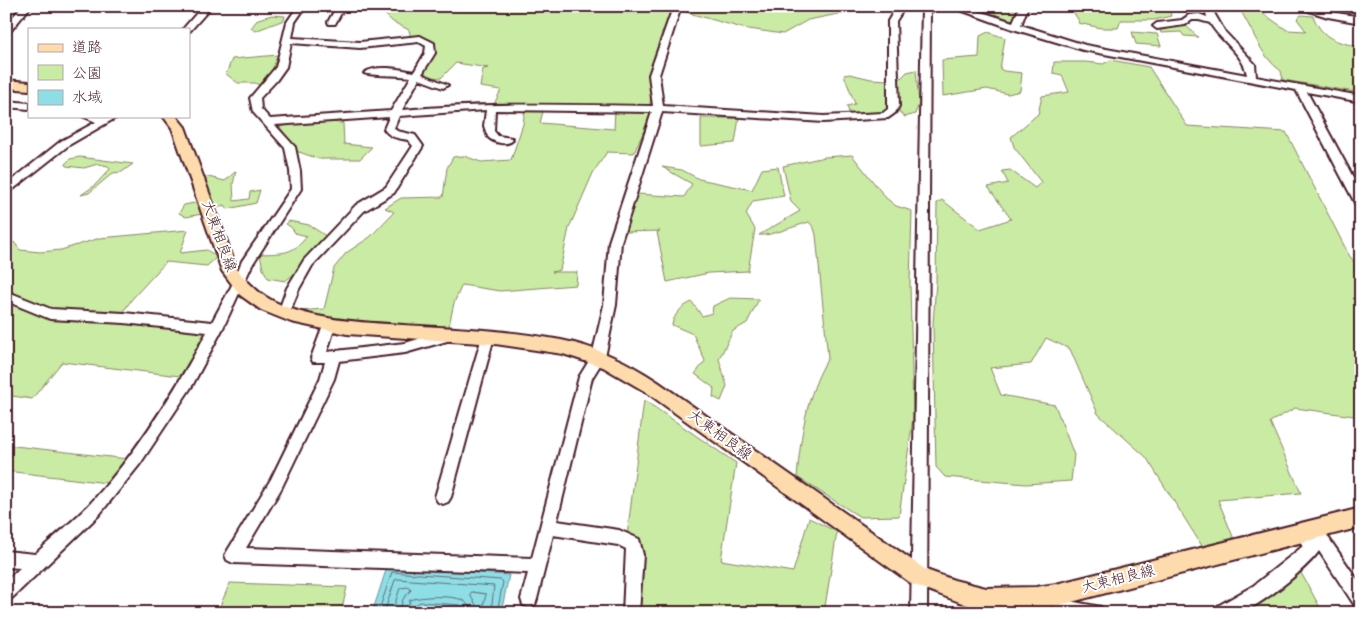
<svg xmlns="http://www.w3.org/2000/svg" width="1367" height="619" font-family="'Architects Daughter','Klee One',sans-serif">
  <rect width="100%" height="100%" fill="#fff"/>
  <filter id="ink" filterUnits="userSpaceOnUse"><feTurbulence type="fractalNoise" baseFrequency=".02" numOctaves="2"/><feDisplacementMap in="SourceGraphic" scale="10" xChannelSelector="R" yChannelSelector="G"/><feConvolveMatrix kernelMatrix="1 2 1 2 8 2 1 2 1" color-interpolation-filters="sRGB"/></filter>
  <g filter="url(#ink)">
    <path fill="#c9eba3" stroke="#8a8567" d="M376 6H860L859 10 808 20 783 34 742 28 678 10 652 64 650 108 493 106 501 90 480 87 483 69 489 68 456 63 441 78 417 75 435 48 420 39 411 38 409 30 393 22Z
      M970 6H1007L1017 11 1012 20Z
      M1086 6 1100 10 1104 6H1169L1171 16 1154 20H1121L1118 28H1101L1078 23 1079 21 1070 7Z
      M1237 6H1252L1287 30 1306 31 1297 19 1301 15 1313 16C1323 40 1337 42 1361 47V93L1283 80 1281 71C1259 56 1253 27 1237 6Z
      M272 15 285 16 284 20 255 31 251 28 258 19Z
      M1185 25 1198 37 1184 36 1181 32 1161 33 1159 27Z
      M988 32 1005 38 1000 69 1004 71 1022 73 1020 91 1008 94 987 89 943 96 942 60 979 57 980 36Z
      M1132 32 1157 34 1161 46 1136 44Z
      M278 55 270 76 263 87 255 83H238L226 74 232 59Z
      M1111 60 1149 67 1187 126 1286 132 1349 255 1361 271V417L1295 408 1270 422 1301 493 1218 500 1234 539 1202 546 1146 457 1098 414 1070 349 1046 338 1031 364 990 368 1001 395 1055 405 1074 455 1071 481 1026 484 945 477 936 467 933 324 936 282 937 203 942 200 980 229 1011 219 988 187 1008 183 1002 171 1010 170 1035 188 1041 182 1014 147 1011 137 1038 114 1042 96 1069 92 1062 75 1053 73 1054 62H1085L1103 64Z
      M916 70 919 104 915 114 905 117 899 112V80L907 72Z
      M850 74 871 79 888 80 886 111 879 115 850 116 847 106 855 104 844 75Z
      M544 108 540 123 614 129 615 109 649 111 651 115 634 153 607 152 593 173 569 228 560 270 552 272H577L576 285 500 291 462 285 454 303 449 326 418 330 336 321 298 311 324 309 334 268 346 253 370 237 394 212 385 208 401 198 443 197 447 168 453 157 464 156 481 162 511 160 523 124 525 109Z
      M701 118H739L735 143 701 146Z
      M300 120 343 123 344 144 372 147 360 159H319L296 151 280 127Z
      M852 155 886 198 896 206 912 211 910 283 913 418 899 516 860 517 797 477C801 435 806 395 828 358L816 235 814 228 809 222C798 225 768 237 759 235L800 211 791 202 783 166 825 157Z
      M80 157 133 164 122 172 113 173 89 193 81 195 94 186 110 169 108 166 98 164 84 168 66 166 65 164 70 159Z
      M662 167 682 170 699 179 752 190 762 169 778 167 784 196 753 201 746 214 755 229 748 271 709 273 667 282 657 232 660 231 625 232 637 194 684 197 692 184Z
      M236 171 233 184 234 201 249 199 250 192 260 190 256 203 228 209 225 205 214 208 203 178 204 176 225 181Z
      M199 202 202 214 186 217 179 213 184 205Z
      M289 221 309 225 329 238 297 272 285 281 268 278 263 269 260 254C282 253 293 255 307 236L295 233 292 228 286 224Z
      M188 230 180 253 207 250 217 257 207 266 166 262 132 299 119 318 215 325 180 376 62 362 32 399 6 395V244L14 242 20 250 40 252 61 250 100 238Z
      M730 298 759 299 747 323 733 331 719 359 727 386 721 401 713 397 714 388 695 374 705 361 693 334 672 325C674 314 682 306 692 302L702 316 712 313 713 306Z
      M644 400 736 463 721 560 793 572 809 518 837 532 824 613H633L627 536Z
      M6 445 128 459 107 483 6 471Z
      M1299 569 1323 613H1235Z
      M230 583 347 587 341 613H217Z"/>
    <path fill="#8ddee5" stroke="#72929b" d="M387 567 509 575 501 613 419 607 417 613H372Z"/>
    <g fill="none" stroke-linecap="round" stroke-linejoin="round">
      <path stroke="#656b75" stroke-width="1" d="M472 592 486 594 482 611 479 610 470 595Z
        M378 613 392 572 501 580 503 582 497 613
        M384 613 395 580 397 579 494 586 491 613
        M392 613 400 588 409 587 411 590 403 599 399 613
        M407 613 410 600C421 596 452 595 462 600 468 603 469 607 471 613
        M413 613 415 605 420 602 460 605 464 608V613"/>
      <g stroke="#4a1f2b" stroke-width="4">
        <path id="minor" d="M22 6H31L9 33 6 34V25Z
          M203 6H212L190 31 189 29H183Z
          M298 6H306L295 22 292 38 360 42 420 36 434 43 435 53 422 74 448 85 443 88 419 79 402 110C485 102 569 105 653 106L649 75 671 13V6H679V13L659 75 663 106 824 116 883 113 888 109V21L897 6H908L903 10 896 21 899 106 895 113 888 118 824 122 662 112 621 242 616 305 605 357 592 378 557 521 619 530 639 539 643 555 639 613H623L626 549 618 545 553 535 537 599 535 605 529 607 523 605 521 599 528 573 233 563 227 560 225 555 271 479 320 379 325 362H313L311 358 323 326 325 322H333L335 326 327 352 405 343 449 330 454 331 455 335 454 339 405 353 339 361 334 379 281 489 246 548 532 558 579 377 592 356 604 305 609 242 652 112 495 110 494 131 498 136 512 138 513 140C507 146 494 143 488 137L484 126 486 110 399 116 394 128 397 131 415 135 423 146 394 193 364 211 312 266 299 289 288 316H280L278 313 287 288 304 260 356 205 386 187 413 146 408 140C398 138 390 138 384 129L389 117 275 125 295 147 300 171 301 189 252 265 223 328 192 386 140 464 99 515 12 598 6 600V581L20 568 6 567V551L35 554C53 538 72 522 89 505 136 454 174 393 207 332L124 323 50 319 6 301V291L51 309 124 313 212 322 232 285 242 261 291 189 290 171 285 148 253 112 250 98 276 67 287 22ZM419 42 426 46 425 53 414 72C400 69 376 64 364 73 369 76 401 75 411 77L391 111 270 119 261 109 260 98 276 81 286 67 291 43 360 48Z
          M337 6H345L335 24H329L328 22Z
          M922 6H930L927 613H911Z
          M949 6H962L1013 22 1020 6H1028L1021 25 1085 45 1247 75C1244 54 1220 41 1210 23L1199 20H1192L1185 25 1157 29 1153 26 1157 23 1182 20 1189 15 1199 14 1207 17 1206 12 1212 6H1221L1214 13 1225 32 1255 64 1256 77 1361 96V102L1307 92 1361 192V207L1355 203 1296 90 1083 50 1013 29Z
          M1293 6H1308L1318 9 1316 6H1325L1331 12 1361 17V23L1328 17Z
          M6 101 29 103V109L6 107Z
          M82 116H119L69 145 6 195V185L61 141 96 122Z
          M488 332 493 333 494 337 451 497 448 502 443 504 438 502 435 497 482 337 483 333Z
          M1314 522 1319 524 1361 585V608L1355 606 1319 551C1308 567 1260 607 1241 612 1233 615 1222 613 1214 613L1216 607 1253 586 1297 551 1303 546 1295 532 1298 527 1303 525 1307 526Z
          M1056 587 1062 589 1069 601 1101 607 1103 613H1057L1048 595 1050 589Z
          M989 592 995 594 1002 613H986L981 600 983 594Z"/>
      </g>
      <g stroke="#4a1f2b" stroke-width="4">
        <path id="major" d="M6 80 29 82V90L6 88Z
          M163 116H176L185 127 237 269C247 282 258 293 273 301 312 321 360 322 403 325 456 328 509 330 561 340 597 347 628 362 658 382L926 570 954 580 986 588 1036 587 1056 584 1361 508V527L1056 606 1036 609 1001 610 970 606 912 584 646 392 603 367 563 354 495 344 347 334 291 322 261 310 240 295 222 271 176 139 172 128Z"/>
      </g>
      <use href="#minor" fill="#fff" fill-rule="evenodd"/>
      <use href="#major" fill="#fedbac" fill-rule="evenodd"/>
    </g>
  </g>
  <g text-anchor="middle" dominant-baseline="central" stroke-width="4" stroke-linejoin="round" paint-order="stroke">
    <g font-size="15" fill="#4a1f2b" stroke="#fff">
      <text transform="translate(219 236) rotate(70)">大東相良線</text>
      <text transform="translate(720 435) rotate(36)">大東相良線</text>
      <text transform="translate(1118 579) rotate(-14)">大東相良線</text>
    </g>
  </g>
  <rect width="1367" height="619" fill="none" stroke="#fff" stroke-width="25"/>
  <rect x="12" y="12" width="1342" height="594" fill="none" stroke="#4a1f2b" stroke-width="2" filter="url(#ink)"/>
  <rect x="28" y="28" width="162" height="90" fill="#ffffff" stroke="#b7a5aa"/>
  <rect x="38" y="44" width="25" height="8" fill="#fedbac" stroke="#b7a5aa"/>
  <text x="72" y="52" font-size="15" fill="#4a1f2b">道路</text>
  <rect x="38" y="65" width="25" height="15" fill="#c9eba3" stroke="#b7a5aa"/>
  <text x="72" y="78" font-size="15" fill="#4a1f2b">公園</text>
  <rect x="38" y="90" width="25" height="15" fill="#8ddee5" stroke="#b7a5aa"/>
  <text x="72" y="102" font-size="15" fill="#4a1f2b">水域</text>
</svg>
